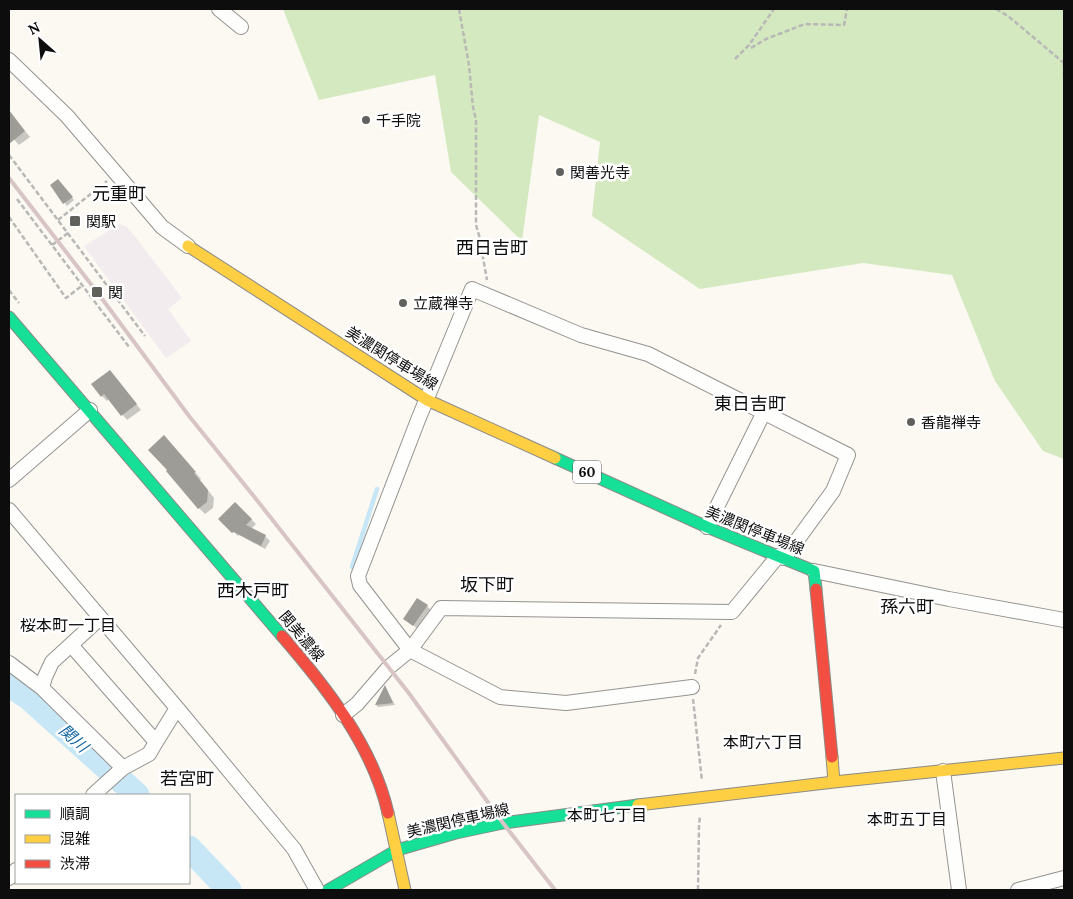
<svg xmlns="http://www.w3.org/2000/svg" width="1073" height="899" font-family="Lora,'Noto Sans JP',serif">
  <rect width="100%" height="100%" fill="#fbf9f2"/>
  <path fill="#f2ecef" d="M120 224 127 227 133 234 182 298 168 309 191 341 166 358 84 246Z"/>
  <path fill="#d4e9bf" d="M283 9H1064V459L1043 451 995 381 952 275 863 263 700 289 592 216 600 142 539 115 522 241 451 172 435 75 319 100Z"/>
  <path fill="#0003" d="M15 119 30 137 19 145 9 134V124Z
    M60 183 74 200 67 206 52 186Z
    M115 377 141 410 127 420 109 399 107 401 102 396Z
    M170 443 201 479 200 480 214 498 213 508 205 514 199 508Z
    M235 503 256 524 251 529 265 536 270 541 265 549 239 535 238 536 220 519Z
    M427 606 432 611 419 630 405 619Z
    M385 687 395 705 378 707 376 705Z"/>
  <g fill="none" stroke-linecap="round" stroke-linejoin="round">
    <path stroke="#c7e6f6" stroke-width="4.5" d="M352 567 377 489"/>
    <path stroke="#c7e6f6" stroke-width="25" d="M9 685 28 697 137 795
      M189 848 229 890"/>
  </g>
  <path fill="#9e9c97" d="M9 110 25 131 9 144Z
    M58 179 73 197 63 204 50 185Z
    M110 370 137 404 121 416 104 394 101 397 91 384Z
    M164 435 196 472 194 473 208 490 207 502 198 509 166 471 167 470 148 450Z
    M235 502 252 519 246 525 266 535 261 546 234 532 232 533 218 519Z
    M417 598 428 605 413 626 403 619Z
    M385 685 393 703 375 705Z"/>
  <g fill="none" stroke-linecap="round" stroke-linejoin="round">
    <g stroke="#949390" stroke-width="16">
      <path id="street" d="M219 9 241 27
        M9 60 67 116 162 227 188 246
        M9 480 90 410
        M9 510 177 708 294 849 317 890
        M707 527 764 412
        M814 571 949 599 1064 620
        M71 645 156 742 177 708
        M9 663 42 688 123 768
        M692 687 566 703 500 697 410 650 360 585 358 576 418 420 472 289 581 335 648 354 848 455 833 491 784 558
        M42 688 45 677 52 662 100 618
        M343 715 357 704 389 667 410 650 441 608 732 612 778 556
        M943 771 959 890
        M93 795 123 768 149 754 156 742
        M9 878 16 870
        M1018 890 1064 878"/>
    </g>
    <g stroke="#8b8a87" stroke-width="13">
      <path id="fast" d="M9 317 282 636
        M555 458 707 527 814 571 816 589
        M397 850 456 833 503 823 638 805
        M328 890 397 850"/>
    </g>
    <g stroke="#8b8a87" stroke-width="13">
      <path id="slow" d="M188 246 427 400 555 458
        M834 782 1064 758
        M638 805 834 782 832 757
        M388 813 405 890"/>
    </g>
    <g stroke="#8b8a87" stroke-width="13">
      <path id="jam" d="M816 589 832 757
        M282 636C326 687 373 746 388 813"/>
    </g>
    <path stroke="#b8b8b6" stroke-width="2.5" stroke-dasharray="5 2.5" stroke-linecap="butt" d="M459 9 469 65 473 107 476 120V225L479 235 487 280
      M996 9 1008 16 1064 63
      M751 48 766 39 805 24 844 25 847 9
      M735 59 749 45 774 9
      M1064 64V80
      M9 155 145 336
      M17 199 129 347
      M9 217 66 298 83 285
      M58 220 107 181
      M52 245 68 233
      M9 290 19 303
      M695 674 698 658 721 625
      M693 699 702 781
      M698 890 699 825 700 816"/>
    <use href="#street" stroke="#fefefd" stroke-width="14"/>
    <use href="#fast" stroke="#16e098" stroke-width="11"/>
    <use href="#slow" stroke="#ffcf43" stroke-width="11"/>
    <use href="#jam" stroke="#f24e42" stroke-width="11"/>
    <path stroke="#d8c4c5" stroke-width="4" d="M9 178 97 292 189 416 256 499 408 692 503 823 555 890"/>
  </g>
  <g fill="#60605d" stroke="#fff" stroke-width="2">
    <circle cx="366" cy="120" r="5"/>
    <circle cx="560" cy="172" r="5"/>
    <rect x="69" y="215" width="12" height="12" rx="2.5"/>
    <rect x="91" y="286" width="12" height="12" rx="2.5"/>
    <circle cx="403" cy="303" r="5"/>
    <circle cx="911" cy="422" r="5"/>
  </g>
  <g text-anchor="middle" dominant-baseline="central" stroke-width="5" stroke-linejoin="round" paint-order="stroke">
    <rect fill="#fff" stroke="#565656" stroke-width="1" x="573" y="460.5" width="28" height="23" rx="4"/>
    <g font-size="14" font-weight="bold" fill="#0d0d0d">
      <text x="587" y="472">60</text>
    </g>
    <g font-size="15" fill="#0d0d0d" stroke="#fff" text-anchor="start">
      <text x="376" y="120">千手院</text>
      <text x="570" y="172">関善光寺</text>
      <text x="86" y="221">関駅</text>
      <text x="108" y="292">関</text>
      <text x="413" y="303">立蔵禅寺</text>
      <text x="921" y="422">香龍禅寺</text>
    </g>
    <g font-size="15" fill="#0d0d0d" stroke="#fff">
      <text transform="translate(392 358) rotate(32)">美濃関停車場線</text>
      <text transform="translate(755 530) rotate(22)">美濃関停車場線</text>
      <text transform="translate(302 636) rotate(50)">関美濃線</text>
      <text transform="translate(458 820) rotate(-13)">美濃関停車場線</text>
    </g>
    <g font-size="16" fill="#0d0d0d" stroke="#fff">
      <text x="68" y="625">桜本町一丁目</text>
      <text x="763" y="742">本町六丁目</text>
      <text x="607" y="815">本町七丁目</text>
      <text x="907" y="819">本町五丁目</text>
    </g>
    <g font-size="16" font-style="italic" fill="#1265a4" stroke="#fff">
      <text transform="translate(74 738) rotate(42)">関川</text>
    </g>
    <g font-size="18" fill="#0d0d0d" stroke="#fff">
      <text x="119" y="193">元重町</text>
      <text x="492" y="247">西日吉町</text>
      <text x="750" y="403">東日吉町</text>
      <text x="487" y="584">坂下町</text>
      <text x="253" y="590">西木戸町</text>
      <text x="907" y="606">孫六町</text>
      <text x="187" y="778">若宮町</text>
    </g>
  </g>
  <rect width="1073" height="899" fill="none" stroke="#0d0d0d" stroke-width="20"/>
  <rect x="15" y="794" width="175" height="90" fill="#ffffff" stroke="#9e9e9e"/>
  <rect x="25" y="810" width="25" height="8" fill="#16e098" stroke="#9e9e9e"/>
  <text x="60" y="819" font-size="15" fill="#0d0d0d">順調</text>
  <rect x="25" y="835" width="25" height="8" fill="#ffcf43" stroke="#9e9e9e"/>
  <text x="60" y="844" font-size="15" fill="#0d0d0d">混雑</text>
  <rect x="25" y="860" width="25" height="8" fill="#f24e42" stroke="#9e9e9e"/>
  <text x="60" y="869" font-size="15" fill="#0d0d0d">渋滞</text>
  <g transform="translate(40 40) rotate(333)" stroke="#ffffff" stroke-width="4" paint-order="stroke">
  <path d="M0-4L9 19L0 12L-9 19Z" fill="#0d0d0d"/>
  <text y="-8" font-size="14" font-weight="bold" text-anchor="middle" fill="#0d0d0d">N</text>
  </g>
</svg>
